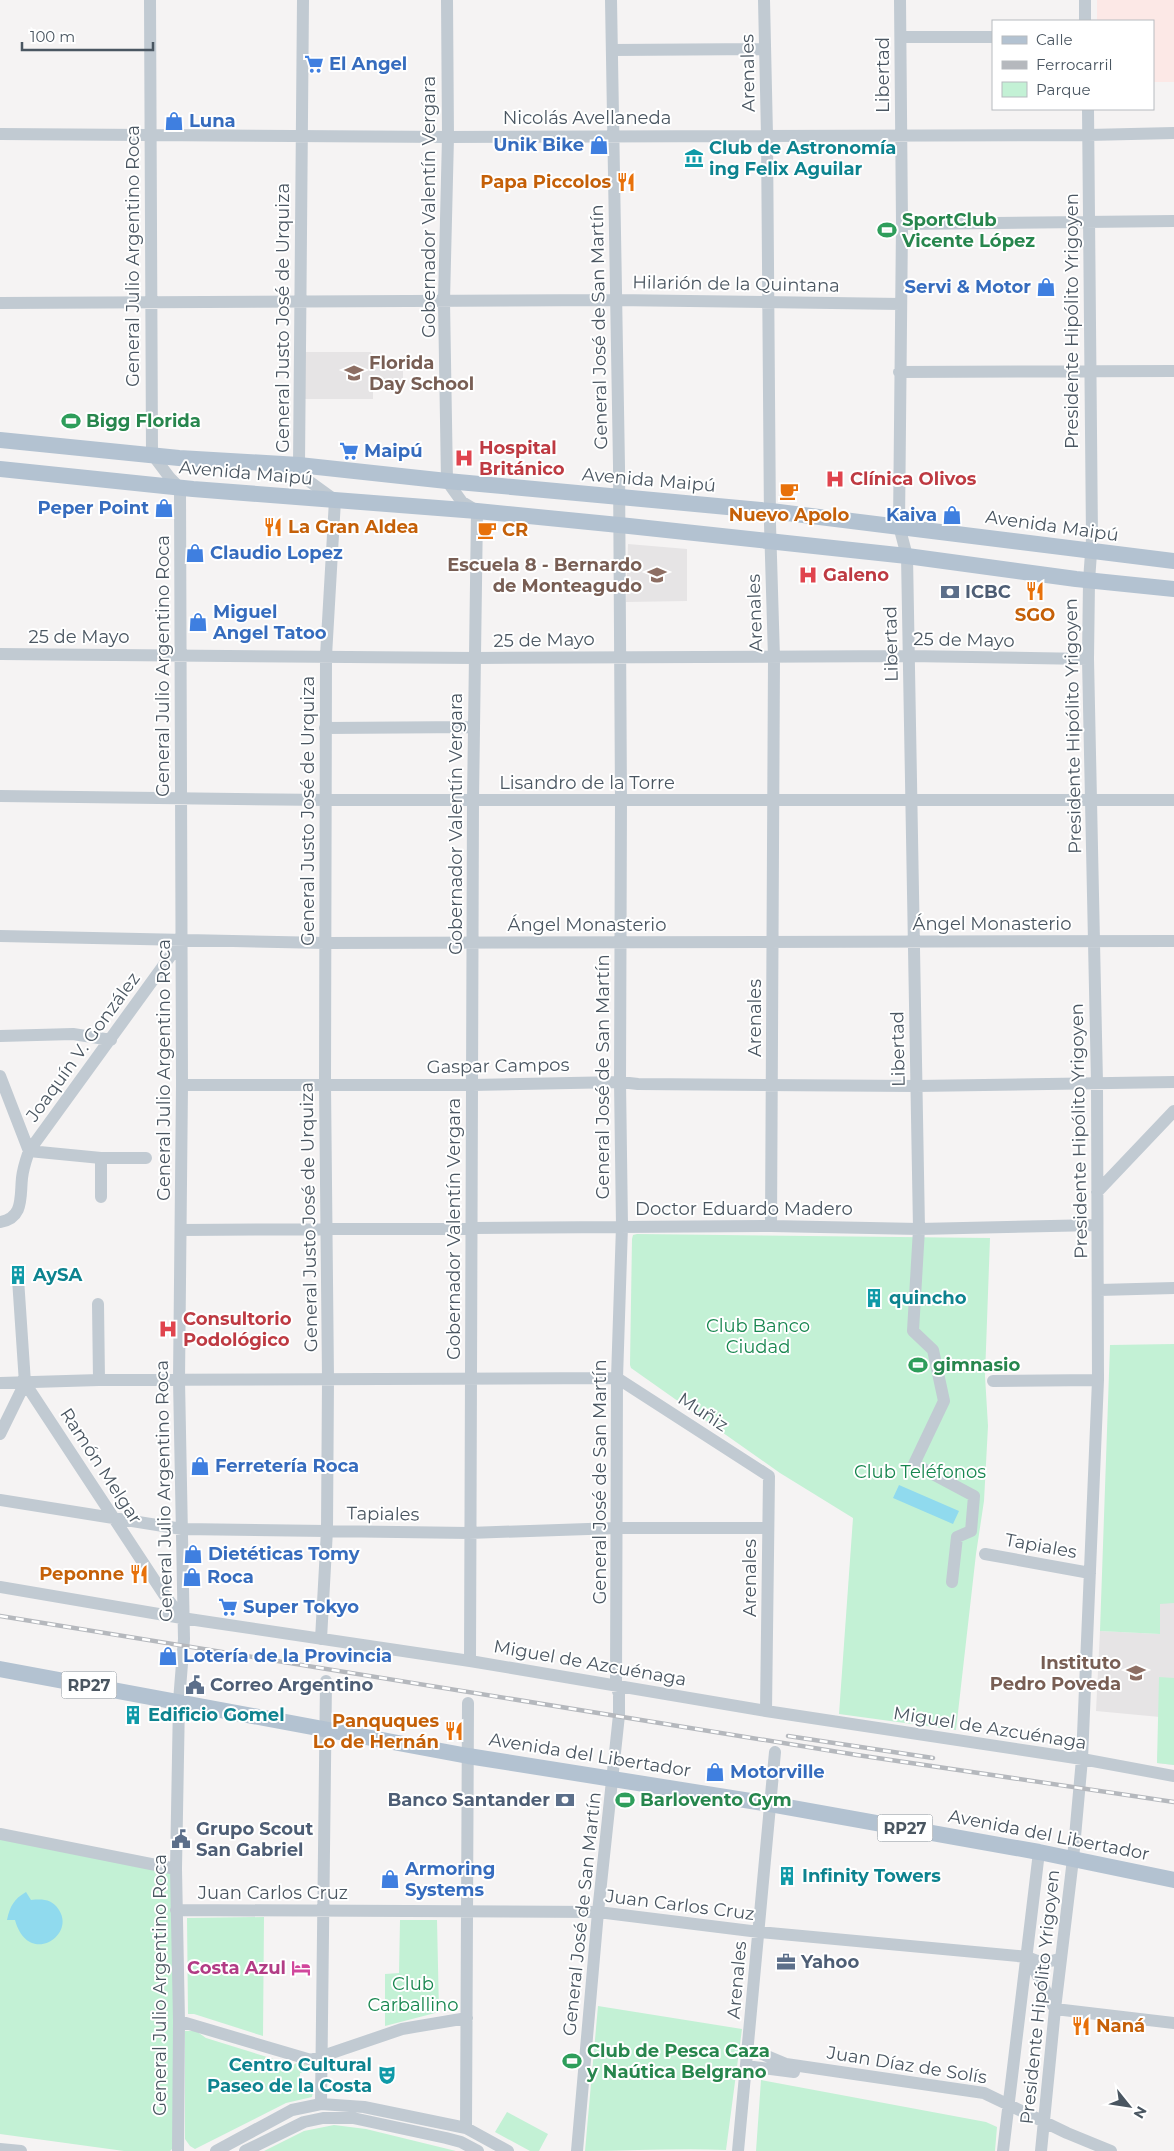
<svg xmlns="http://www.w3.org/2000/svg" width="1174" height="2151" font-family="Montserrat,sans-serif">
  <rect width="100%" height="100%" fill="#f5f3f3"/>
  <path fill="#e6e4e5" d="M304 352H371L372 362H403V384H373V399H304Z
    M628 544 687 549V601L626 602Z
    M1160 1603H1174V1765L1157 1763 1160 1717 1096 1711 1100 1631 1160 1634Z"/>
  <path fill="#fce8e6" d="M1097 0H1174V82H1153V21H1097Z"/>
  <path fill="#c3f1d5" d="M637 1234 990 1238 985 1376 988 1426 984 1501 976 1554 956 1730 839 1714 853 1518 780 1473 631 1368 630 1365 632 1239 633 1235Z
    M1174 1344V1603L1160 1604V1634L1100 1631 1110 1345Z
    M1159 1677 1174 1678V1765L1157 1763Z
    M0 1834 176 1869 178 2143 170 2151H124L0 2134Z
    M264 1917 263 2036 194 2014H188L187 1918Z
    M400 1920H437L439 2012 385 2026V1974L399 1973Z
    M598 2006 742 2029 726 2150C679 2148 632 2151 585 2151Z
    M185 2031H196L206 2038 293 2065 300 2061 309 2067 308 2072 300 2073 299 2093 313 2092 312 2097 286 2103 195 2149 190 2146 185 2139Z
    M761 2080 986 2122 997 2127 995 2151H756Z
    M507 2112 548 2134 539 2151H530L495 2132Z
    M334 2125 366 2129 456 2151H264L304 2131Z"/>
  <path fill="#90daee" d="M899 1485 959 1511 953 1524 893 1498Z
    M26 1892 31 1900C43 1899 52 1899 59 1910 76 1936 28 1967 15 1920H7C10 1906 14 1899 26 1892Z"/>
  <g fill="none" stroke-linecap="round" stroke-linejoin="round">
    <path stroke="#c1cad2" stroke-width="12" d="M150 0 152 454 170 478 180 488 182 1085 179 1380 184 1639 179 1701 176 1869 179 2021 178 2151
      M303 0 299 465 306 479 335 500 326 656 325 1085 328 1379 327 1530 321 1639
      M447 0 448 137 444 301 447 481 462 502 477 511 473 800 470 1661
      M764 0 767 135 770 524 774 658 771 1226
      M900 0 902 224 899 526 907 556 919 1229 913 1331 933 1350 944 1401 914 1464 974 1496 971 1531 957 1537 952 1582
      M1085 0V21
      M901 37H993
      M613 50 765 49
      M0 134 448 137 1088 135 1174 133
      M902 224 1174 221
      M0 303 615 300 901 304
      M899 372 1174 371
      M0 654 474 658 909 656 1088 659
      M325 728 474 727
      M0 796 325 800H1174
      M0 936 325 943 1174 941
      M0 1036 73 1034 111 1040
      M0 1076 29 1151
      M182 1085H472L620 1082 638 1084 916 1086 1174 1082
      M29 1151 101 1158H146
      M101 1158V1197
      M1097 1192 1174 1111
      M0 1222C24 1218 20 1197 22 1178 23 1168 26 1160 29 1151L182 940
      M181 1230 771 1226 919 1229 1097 1225
      M1099 1290 1174 1288
      M98 1304 99 1380
      M993 1381 1098 1380
      M0 1383 99 1380 617 1378 769 1476 766 1711
      M25 1383 163 1593 182 1618
      M0 1434 25 1383 18 1279
      M0 1500 182 1529 469 1533 617 1528H768
      M985 1554 1090 1573
      M0 1587 182 1618 470 1661 766 1711 1082 1759 1174 1776
      M0 1834 176 1869
      M176 1910 598 1912 759 1932 1028 1957C1040 1963 1048 1963 1061 1958
      M1028 1957 1055 2009 1174 2023
      M179 2021 311 2060 402 2029 467 2018
      M748 2048 786 2064 984 2093 1067 2133 1111 2151
      M746 2066 794 2072
      M321 2104 326 1681
      M466 2128 468 1703
      M0 2149 21 2151
      M216 2151 292 2110 321 2104 364 2107 466 2128 508 2151
      M245 2151 304 2122 323 2118H353L446 2138 461 2142 478 2151
      M577 2151 598 1912 619 1715V1694L616 1685 617 1378 622 1226 620 1082 621 800 619 466 611 0
      M738 2151 775 1752
      M1003 2151 1039 1852
      M1041 2151 1055 2009 1073 1859 1082 1759 1098 1380 1097 1083 1088 659 1089 581 1092 539 1088 109"/>
    <path stroke="#b3c2d1" stroke-width="16" d="M0 440 179 458 299 465 447 481 771 511 1174 561
      M0 469 193 489 477 511 629 526 907 556 1076 579 1174 589
      M0 1669 468 1756 770 1804 1039 1852 1174 1880"/>
    <g stroke="#b5b8bd" stroke-width="4.5">
      <path id="rail" d="M0 1616 857 1755 1174 1802
        M788 1736 933 1758"/>
    </g>
    <use href="#rail" stroke="#fff" stroke-width="2.5" stroke-dasharray="8" stroke-linecap="butt"/>
  </g>
  <defs>
    <g id="supermarket-bare" transform="scale(1.5)"><path d="M-6-5.5h2.5l.6 2H6L4.5 2H-2.5L-4.4-4H-6ZM-1.5 3.2a1.3 1.3 0 1 0 .1 0ZM3 3.2a1.3 1.3 0 1 0 .1 0Z" fill="#3f7fe0" stroke="#fff" stroke-width="2.5" paint-order="stroke"/></g>
    <g id="shop-bare" transform="scale(1.5)"><path d="M-5-2.5h2.3a2.7 3.5 0 0 1 5.4 0H5L5.5 6h-11ZM-1.5-2.5h3a1.5 2.3 0 0 0-3 0Z" fill="#3f7fe0" stroke="#fff" stroke-width="2.5" paint-order="stroke"/></g>
    <g id="museum-bare" transform="scale(1.5)"><path d="M0-6L6-3V-2H-6V-3ZM-5-1h2V3h-2ZM-1-1h2V3h-2ZM3-1h2V3H3ZM-6 4H6V6H-6Z" fill="#0f9aa8" stroke="#fff" stroke-width="2.5" paint-order="stroke"/></g>
    <g id="restaurant-bare" transform="scale(1.5)"><path d="M-5-6h1v4h1v-4h1v4h1v-4h1v5L-1.5 .5V6h-2V.5L-5-1ZM5-6V6H3V1.5H1.5Q1.5-4 5-6Z" fill="#e8710a" stroke="#fff" stroke-width="2.5" paint-order="stroke"/></g>
    <g id="stadium-bare" transform="scale(1.5)"><path d="M0-5a6.5 5 0 1 0 0 10a6.5 5 0 1 0 0-10ZM-3.5-1.8h7v3.6h-7Z" fill="#2e9e5b" stroke="#fff" stroke-width="2.5" paint-order="stroke"/></g>
    <g id="school-bare" transform="scale(1.5)"><path d="M0-5L7-2L0 1L-7-2ZM-4 1L0 2.5L4 1V4Q0 6-4 4Z" fill="#8d6e63" stroke="#fff" stroke-width="2.5" paint-order="stroke"/></g>
    <g id="hospital-bare" transform="scale(1.5)"><path d="M-5-5h3v3.5h4V-5h3V5h-3V1.5h-4V5h-3Z" fill="#e0444e" stroke="#fff" stroke-width="2.5" paint-order="stroke"/></g>
    <g id="cafe-bare" transform="scale(1.5)"><path d="M-5.5-4.5H6V0H3Q3 3.5 0 3.5H-2.5Q-5.5 3.5-5.5 0ZM3-3.2v2h1.7v-2ZM-6 4.5H4V6H-6Z" fill="#e8710a" stroke="#fff" stroke-width="2.5" paint-order="stroke"/></g>
    <g id="bank-bare" transform="scale(1.5)"><path d="M-6-4H6V4H-6ZM0-2.3a2.3 2.3 0 1 0 0 4.6a2.3 2.3 0 1 0 0-4.6Z" fill="#5c6f8a" stroke="#fff" stroke-width="2.5" paint-order="stroke"/></g>
    <g id="building-bare" transform="scale(1.5)"><path d="M-4-6H4V6H1V3H-1V6H-4ZM-2.5-4.3h1.7v1.8h-1.7ZM.8-4.3h1.7v1.8H.8ZM-2.5-1h1.7V.8h-1.7ZM.8-1h1.7V.8H.8Z" fill="#0f9aa8" stroke="#fff" stroke-width="2.5" paint-order="stroke"/></g>
    <g id="civic-bare" transform="scale(1.5)"><path d="M-.6-6.5H3V-4.5H.6V-3L4-1V1h2V6H-6V1h2V-1L-.6-3ZM-1.2 2.5V6h2.4V2.5Z" fill="#5c6f8a" stroke="#fff" stroke-width="2.5" paint-order="stroke"/></g>
    <g id="office-bare" transform="scale(1.5)"><path d="M-6-3h4V-5.5h4V-3h4V5H-6ZM-1-4.5V-3h2v-1.5ZM-6 0V1H6V0Z" fill="#5c6f8a" stroke="#fff" stroke-width="2.5" paint-order="stroke"/></g>
    <g id="hotel-bare" transform="scale(1.5)"><path d="M-6-4.5h1.5V1H6V5H4.5V3h-9V5H-6ZM-4 0a1.8 1.8 0 1 1 3.6 0ZM.5 0V-2.5h3Q6-2.5 6 0Z" fill="#d1479c" stroke="#fff" stroke-width="2.5" paint-order="stroke"/></g>
    <g id="theatre-bare" transform="scale(1.5)"><path d="M-5-5.5Q0-4 5-5.5V0Q5 5 0 6Q-5 5-5 0ZM-3.3-2.5H-1v1.5H-3.3ZM1-2.5H3.3v1.5H1ZM-2.8 1Q0 5.5 2.8 1Z" fill="#0f9aa8" stroke="#fff" stroke-width="2.5" paint-order="stroke"/></g>
  </defs>
  <g fill-rule="evenodd">
    <use href="#supermarket-bare" x="314" y="64"/>
    <use href="#shop-bare" x="174" y="121"/>
    <use href="#shop-bare" x="599" y="145"/>
    <use href="#museum-bare" x="694" y="158"/>
    <use href="#restaurant-bare" x="626" y="182"/>
    <use href="#stadium-bare" x="887" y="230"/>
    <use href="#shop-bare" x="1046" y="287"/>
    <use href="#school-bare" x="354" y="373"/>
    <use href="#stadium-bare" x="71" y="421"/>
    <use href="#supermarket-bare" x="349" y="451"/>
    <use href="#hospital-bare" x="464" y="458"/>
    <use href="#hospital-bare" x="835" y="479"/>
    <use href="#cafe-bare" x="789" y="491"/>
    <use href="#shop-bare" x="164" y="508"/>
    <use href="#shop-bare" x="952" y="515"/>
    <use href="#restaurant-bare" x="273" y="527"/>
    <use href="#cafe-bare" x="487" y="530"/>
    <use href="#shop-bare" x="195" y="553"/>
    <use href="#school-bare" x="657" y="575"/>
    <use href="#hospital-bare" x="808" y="575"/>
    <use href="#restaurant-bare" x="1035" y="591"/>
    <use href="#bank-bare" x="950" y="592"/>
    <use href="#shop-bare" x="198" y="622"/>
    <use href="#building-bare" x="18" y="1275"/>
    <use href="#building-bare" x="874" y="1298"/>
    <use href="#hospital-bare" x="168" y="1329"/>
    <use href="#stadium-bare" x="918" y="1365"/>
    <use href="#shop-bare" x="200" y="1466"/>
    <use href="#shop-bare" x="193" y="1554"/>
    <use href="#restaurant-bare" x="139" y="1574"/>
    <use href="#shop-bare" x="192" y="1577"/>
    <use href="#supermarket-bare" x="228" y="1607"/>
    <use href="#shop-bare" x="168" y="1656"/>
    <use href="#school-bare" x="1136" y="1673"/>
    <use href="#civic-bare" x="195" y="1685"/>
    <use href="#building-bare" x="133" y="1715"/>
    <use href="#restaurant-bare" x="454" y="1731"/>
    <use href="#shop-bare" x="715" y="1772"/>
    <use href="#bank-bare" x="565" y="1800"/>
    <use href="#stadium-bare" x="625" y="1800"/>
    <use href="#civic-bare" x="181" y="1839"/>
    <use href="#building-bare" x="787" y="1876"/>
    <use href="#shop-bare" x="390" y="1879"/>
    <use href="#office-bare" x="786" y="1962"/>
    <use href="#hotel-bare" x="301" y="1968"/>
    <use href="#restaurant-bare" x="1081" y="2026"/>
    <use href="#stadium-bare" x="572" y="2061"/>
    <use href="#theatre-bare" x="387" y="2075"/>
  </g>
  <g text-anchor="middle" dominant-baseline="central" stroke-width="4" stroke-linejoin="round" paint-order="stroke">
    <g fill="#fff" stroke="#808990" stroke-width="1">
      <rect x="61.5" y="1671.5" width="55" height="27" rx="4"/>
      <rect x="877.5" y="1814.5" width="55" height="27" rx="4"/>
    </g>
    <g font-size="16" font-weight="bold" fill="#4a5661">
      <text x="89" y="1685">RP27</text>
      <text x="905" y="1828">RP27</text>
    </g>
    <g font-size="18" font-weight="bold" fill="#366cbe" stroke="#fff" text-anchor="start">
      <text x="329" y="64">El Angel</text>
      <text x="189" y="121">Luna</text>
      <text x="584" y="145" text-anchor="end">Unik Bike</text>
      <text x="1031" y="287" text-anchor="end">Servi &amp; Motor</text>
      <text x="364" y="451">Maipú</text>
      <text x="149" y="508" text-anchor="end">Peper Point</text>
      <text x="937" y="515" text-anchor="end">Kaiva</text>
      <text x="210" y="553">Claudio Lopez</text>
      <text x="213" y="612">Miguel<tspan x="213" dy="21">Angel Tatoo</tspan></text>
      <text x="215" y="1466">Ferretería Roca</text>
      <text x="208" y="1554">Dietéticas Tomy</text>
      <text x="207" y="1577">Roca</text>
      <text x="243" y="1607">Super Tokyo</text>
      <text x="183" y="1656">Lotería de la Provincia</text>
      <text x="730" y="1772">Motorville</text>
      <text x="405" y="1869">Armoring<tspan x="405" dy="21">Systems</tspan></text>
    </g>
    <g font-size="18" fill="#4a5661" stroke="#fff">
      <text transform="translate(748 73) rotate(-91)">Arenales</text>
      <text transform="translate(883 75) rotate(-90)">Libertad</text>
      <text x="587" y="118">Nicolás Avellaneda</text>
      <text transform="translate(429 207) rotate(-90)">Gobernador Valentín Vergara</text>
      <text transform="translate(133 256) rotate(-90)">General Julio Argentino Roca</text>
      <text transform="translate(736 284) rotate(1)">Hilarión de la Quintana</text>
      <text transform="translate(283 318) rotate(-90)">General Justo José de Urquiza</text>
      <text transform="translate(1072 321) rotate(-90)">Presidente Hipólito Yrigoyen</text>
      <text transform="translate(599 327) rotate(-91)">General José de San Martín</text>
      <text transform="translate(246 473) rotate(5)">Avenida Maipú</text>
      <text transform="translate(649 480) rotate(5)">Avenida Maipú</text>
      <text transform="translate(1052 526) rotate(8)">Avenida Maipú</text>
      <text transform="translate(755 613) rotate(-92)">Arenales</text>
      <text x="79" y="637">25 de Mayo</text>
      <text transform="translate(544 640) rotate(-1)">25 de Mayo</text>
      <text transform="translate(964 640) rotate(1)">25 de Mayo</text>
      <text transform="translate(891 644) rotate(-91)">Libertad</text>
      <text transform="translate(163 666) rotate(-90)">General Julio Argentino Roca</text>
      <text transform="translate(1073 726) rotate(-91)">Presidente Hipólito Yrigoyen</text>
      <text x="587" y="783">Lisandro de la Torre</text>
      <text transform="translate(308 811) rotate(-90)">General Justo José de Urquiza</text>
      <text transform="translate(456 824) rotate(-90)">Gobernador Valentín Vergara</text>
      <text x="992" y="924">Ángel Monasterio</text>
      <text x="587" y="925">Ángel Monasterio</text>
      <text transform="translate(755 1018) rotate(-90)">Arenales</text>
      <text transform="translate(83 1047) rotate(-54)">Joaquín V. González</text>
      <text transform="translate(898 1049) rotate(-91)">Libertad</text>
      <text transform="translate(498 1066) rotate(-1)">Gaspar Campos</text>
      <text transform="translate(164 1070) rotate(-90)">General Julio Argentino Roca</text>
      <text transform="translate(603 1077) rotate(-90)">General José de San Martín</text>
      <text transform="translate(1079 1131) rotate(-91)">Presidente Hipólito Yrigoyen</text>
      <text x="744" y="1209">Doctor Eduardo Madero</text>
      <text transform="translate(309 1217) rotate(-91)">General Justo José de Urquiza</text>
      <text transform="translate(454 1229) rotate(-90)">Gobernador Valentín Vergara</text>
      <text transform="translate(703 1412) rotate(33)">Muñiz</text>
      <text transform="translate(101 1466) rotate(57)">Ramón Melgar</text>
      <text transform="translate(600 1482) rotate(-90)">General José de San Martín</text>
      <text transform="translate(164 1491) rotate(-91)">General Julio Argentino Roca</text>
      <text transform="translate(383 1514) rotate(1)">Tapiales</text>
      <text transform="translate(1041 1546) rotate(10)">Tapiales</text>
      <text transform="translate(750 1578) rotate(-90)">Arenales</text>
      <text transform="translate(590 1663) rotate(10)">Miguel de Azcuénaga</text>
      <text transform="translate(990 1728) rotate(9)">Miguel de Azcuénaga</text>
      <text transform="translate(590 1755) rotate(9)">Avenida del Libertador</text>
      <text transform="translate(1049 1835) rotate(11)">Avenida del Libertador</text>
      <text x="273" y="1893">Juan Carlos Cruz</text>
      <text transform="translate(680 1905) rotate(7)">Juan Carlos Cruz</text>
      <text transform="translate(582 1914) rotate(-84)">General José de San Martín</text>
      <text transform="translate(737 1980) rotate(-85)">Arenales</text>
      <text transform="translate(160 1985) rotate(-90)">General Julio Argentino Roca</text>
      <text transform="translate(1040 1997) rotate(-84)">Presidente Hipólito Yrigoyen</text>
      <text transform="translate(907 2065) rotate(9)">Juan Díaz de Solís</text>
    </g>
    <g font-size="18" font-weight="bold" fill="#0d838f" stroke="#fff" text-anchor="start">
      <text x="709" y="148">Club de Astronomía<tspan x="709" dy="21">ing Felix Aguilar</tspan></text>
      <text x="33" y="1275">AySA</text>
      <text x="889" y="1298">quincho</text>
      <text x="148" y="1715">Edificio Gomel</text>
      <text x="802" y="1876">Infinity Towers</text>
      <text x="372" y="2065" text-anchor="end">Centro Cultural<tspan x="372" dy="21">Paseo de la Costa</tspan></text>
    </g>
    <g font-size="18" font-weight="bold" fill="#c56008" stroke="#fff" text-anchor="end">
      <text x="611" y="182">Papa Piccolos</text>
      <text x="789" y="515" text-anchor="middle">Nuevo Apolo</text>
      <text x="288" y="527" text-anchor="start">La Gran Aldea</text>
      <text x="502" y="530" text-anchor="start">CR</text>
      <text x="1035" y="615" text-anchor="middle">SGO</text>
      <text x="124" y="1574">Peponne</text>
      <text x="439" y="1721">Panquques<tspan x="439" dy="21">Lo de Hernán</tspan></text>
      <text x="1096" y="2026" text-anchor="start">Naná</text>
    </g>
    <g font-size="18" font-weight="bold" fill="#27864d" stroke="#fff" text-anchor="start">
      <text x="902" y="220">SportClub<tspan x="902" dy="21">Vicente López</tspan></text>
      <text x="86" y="421">Bigg Florida</text>
      <text x="933" y="1365">gimnasio</text>
      <text x="640" y="1800">Barlovento Gym</text>
      <text x="587" y="2051">Club de Pesca Caza<tspan x="587" dy="21">y Naútica Belgrano</tspan></text>
    </g>
    <g font-size="18" font-weight="bold" fill="#785e54" stroke="#fff" text-anchor="end">
      <text x="369" y="363" text-anchor="start">Florida<tspan x="369" dy="21">Day School</tspan></text>
      <text x="642" y="565">Escuela 8 - Bernardo<tspan x="642" dy="21">de Monteagudo</tspan></text>
      <text x="1121" y="1663">Instituto<tspan x="1121" dy="21">Pedro Poveda</tspan></text>
    </g>
    <g font-size="18" font-weight="bold" fill="#be3a42" stroke="#fff" text-anchor="start">
      <text x="479" y="448">Hospital<tspan x="479" dy="21">Británico</tspan></text>
      <text x="850" y="479">Clínica Olivos</text>
      <text x="823" y="575">Galeno</text>
      <text x="183" y="1319">Consultorio<tspan x="183" dy="21">Podológico</tspan></text>
    </g>
    <g font-size="18" font-weight="bold" fill="#4e5e75" stroke="#fff" text-anchor="start">
      <text x="965" y="592">ICBC</text>
      <text x="210" y="1685">Correo Argentino</text>
      <text x="550" y="1800" text-anchor="end">Banco Santander</text>
      <text x="196" y="1829">Grupo Scout<tspan x="196" dy="21">San Gabriel</tspan></text>
      <text x="801" y="1962">Yahoo</text>
    </g>
    <g font-size="18" fill="#17864f" stroke="#fff">
      <text x="758" y="1326">Club Banco<tspan x="758" dy="21">Ciudad</tspan></text>
      <text x="920" y="1472">Club Teléfonos</text>
      <text x="413" y="1984">Club<tspan x="413" dy="21">Carballino</tspan></text>
    </g>
    <g font-size="18" font-weight="bold" fill="#b23c85" stroke="#fff" text-anchor="end">
      <text x="286" y="1968">Costa Azul</text>
    </g>
  </g>
  <rect x="992" y="20" width="162" height="90" fill="#ffffff" stroke="#b7bbc0"/>
  <rect x="1002" y="36" width="25" height="8" fill="#b3c2d1" stroke="#b7bbc0"/>
  <text x="1036" y="45" font-size="15" fill="#4a5661">Calle</text>
  <rect x="1002" y="61" width="25" height="8" fill="#b5b8bd" stroke="#b7bbc0"/>
  <text x="1036" y="70" font-size="15" fill="#4a5661">Ferrocarril</text>
  <rect x="1002" y="82" width="25" height="15" fill="#c3f1d5" stroke="#b7bbc0"/>
  <text x="1036" y="95" font-size="15" fill="#4a5661">Parque</text>
  <g transform="translate(1129 2106) rotate(120)" stroke="#ffffff" stroke-width="4" paint-order="stroke">
  <path d="M0-4L9 19L0 12L-9 19Z" fill="#4a5661"/>
  <text y="-8" font-size="14" font-weight="bold" text-anchor="middle" fill="#4a5661">N</text>
  </g>
  <path d="M22 42v8h131v-8" fill="none" stroke="#4a5661" stroke-width="2.5"/>
  <text x="30" y="42" font-size="15" fill="#4a5661" stroke="#ffffff" stroke-width="4" paint-order="stroke">100 m</text>
</svg>
